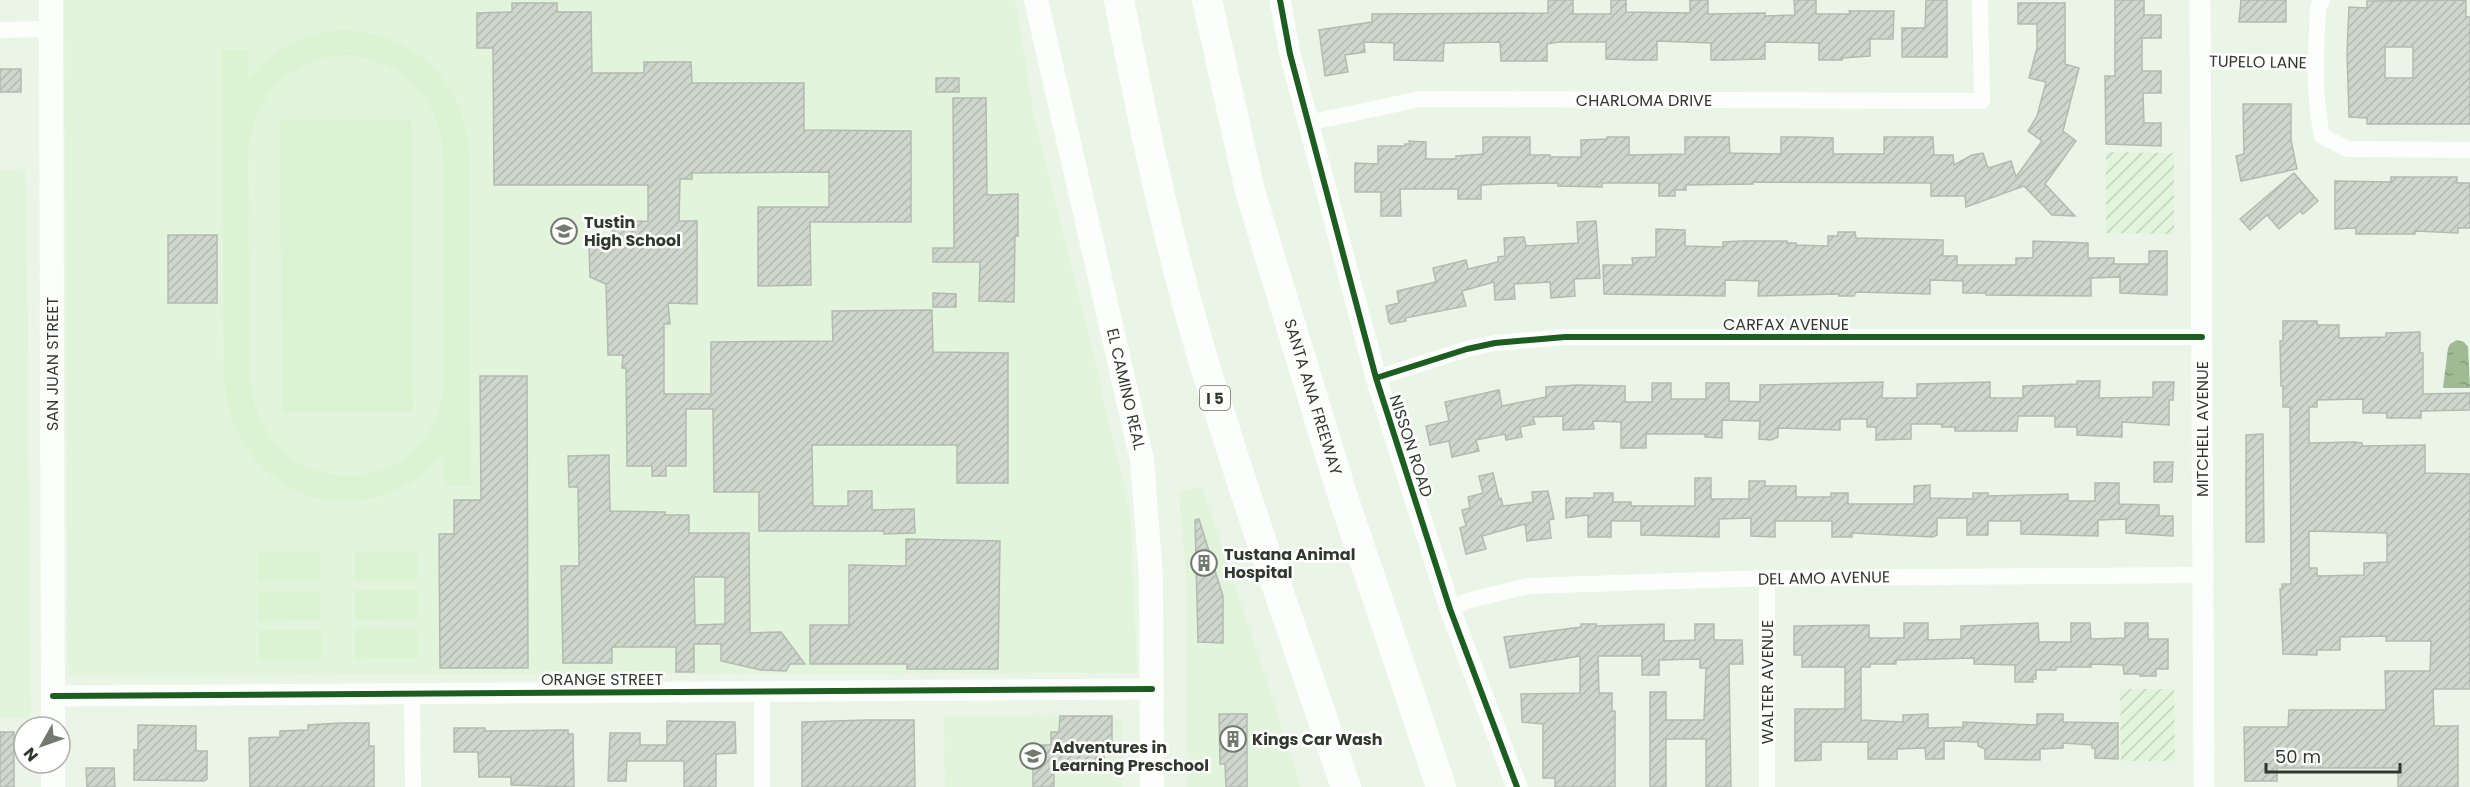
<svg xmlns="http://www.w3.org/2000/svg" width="2470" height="787" font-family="Poppins,sans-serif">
  <defs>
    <pattern id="industrial-furrows" width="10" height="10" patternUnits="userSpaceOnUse" patternTransform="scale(1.5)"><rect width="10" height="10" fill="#e2f4db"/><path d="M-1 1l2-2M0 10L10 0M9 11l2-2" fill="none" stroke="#c2d2bc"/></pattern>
    <pattern id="water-ripples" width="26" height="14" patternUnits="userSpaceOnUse" patternTransform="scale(1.5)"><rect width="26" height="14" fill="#9fbb94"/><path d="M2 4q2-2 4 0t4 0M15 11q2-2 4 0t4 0" fill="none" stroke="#829979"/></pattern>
    <pattern id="building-hatch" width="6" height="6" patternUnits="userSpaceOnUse" patternTransform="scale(1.5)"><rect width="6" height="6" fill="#cfd7cc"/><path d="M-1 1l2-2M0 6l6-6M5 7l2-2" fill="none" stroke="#b2b9b0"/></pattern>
  </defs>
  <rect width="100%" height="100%" fill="#ebf5e7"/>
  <path fill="#e2f4db" d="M64 0H1015L1035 122 1090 340 1130 514 1137 673 68 675Z
    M26 169 31 718H0V170Z
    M1202 487 1271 694 1301 787H1187V586L1179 491Z
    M1113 715 1122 724V787H945L944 716Z"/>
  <path fill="url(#industrial-furrows)" d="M2106 152 2174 153V234L2106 233Z
    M2120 689H2174L2175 761H2121Z"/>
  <path fill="#dcf3d3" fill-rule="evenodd" d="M345 30C418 35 463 80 469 153L471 486H445L444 455C363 543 233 499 224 379L222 50H248V77C275 47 305 33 345 30ZM345 55C403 60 438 96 443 153L445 378C436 508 262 509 250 379L248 153C253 96 287 60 345 55Z
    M280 119H411L413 412H282Z
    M417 551V581H355V552Z
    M258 552H320V581H258Z
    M355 590H417L418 619 355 620Z
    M258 591H320V620L258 621Z
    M355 629H417V658L355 659Z
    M259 630H321V659H259Z"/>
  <path fill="url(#water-ripples)" d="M2457 340 2464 342 2468 347 2470 388H2443L2448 348 2450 344Z"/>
  <path fill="url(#building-hatch)" stroke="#b3bbb1" stroke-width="1.5" fill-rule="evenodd" d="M1548 0H1573V14H1611V0H1626V12L1690 13V0H1708V14L1765 13V16L1795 15 1794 0H1816V14H1850L1849 11H1894L1893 39H1870V56L1842 58V60H1819V43L1765 42V59L1723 60H1711V43L1657 41V60H1635L1606 59V42H1559L1547 44V61H1501L1500 42 1444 43 1443 61 1394 60V43L1364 42 1365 52 1345 55 1348 72 1325 76 1319 30 1372 22V14L1548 13Z
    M1926 0H1947V57H1902V28H1925Z
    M2115 0H2144V15H2161V38H2142V71H2161V93H2143L2144 123H2161V146L2106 144 2105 76H2115Z
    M2241 0H2286V22H2239Z
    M2466 0V17H2470V124H2367V118L2349 117 2347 53 2349 7 2367 8V1ZM2385 47H2413V78H2385Z
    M512 3H557V12H591L592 73H644V62H691L692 83H804V130L911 131V222H810L811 285 758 286V207H829V172L692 173V179H680L679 221H697V304L668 303 670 324H664V394H711V342L833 341 832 311 932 310 933 352 1008 353V483H957V445H812L813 506H848V491H872V510L914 509 915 533 884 534V531H759V492H714L713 409H686V466H666V476H652V466H627L626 368H622L623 355H608L606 284 590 277 589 246 612 239 613 222 648 221V185H494L493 48H477V13L512 12Z
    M2018 3H2065V64L2079 68 2063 131 2076 141 2045 184 2075 216 2052 215 2024 186 1966 207 1965 196H1931V183L1753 182V184L1686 185V190H1675V196H1659V183H1602V187L1558 186V183L1501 184 1481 185V199H1458V189H1400L1401 216H1381V192H1355V163L1378 164V146H1405V144H1410L1409 141 1426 142V159H1456V156L1483 154V137H1530V155H1550V157H1581V140L1607 139V137H1629V155L1685 154V137H1729L1730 153 1781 154V137H1804L1833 138V154H1884V137H1933L1934 155H1953L1954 165 1972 155 1983 153 1988 168 2011 161 2016 177 2042 141 2028 131 2037 116 2046 82 2029 78 2037 48V24H2018Z
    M0 69H21V92H0Z
    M936 78H959V92H936Z
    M953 98H986L987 195 1018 194V236H1015L1014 302 979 301 980 262H933V248H954Z
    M2243 104H2291V140L2297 169 2241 181 2236 156 2244 154Z
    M2294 173 2318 201 2303 214 2300 211 2279 229 2267 215 2250 230 2240 219Z
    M2391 177H2457V183H2470V228H2458V233L2415 231V234H2356V228L2335 229V181L2391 182Z
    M1596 221 1600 278 1574 279 1575 296 1551 298 1550 282 1514 284 1515 299 1495 300 1494 282 1462 291 1466 306 1405 318 1406 321 1391 324 1389 322 1386 306 1399 303 1397 291 1436 282 1433 268 1466 260 1468 269 1498 262V257L1505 256 1504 238 1524 237 1526 246 1578 243 1577 222Z
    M1656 229 1685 230V246L1723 247V242L1742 241H1787V243H1796V245L1828 246V236H1838V232H1855L1856 238 1943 240V256H1957V265H2016V258H2033V241L2088 243V258H2114V264H2149V251H2167V295L2120 293V277L2091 278V296L1986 295V293H1963V281L1930 280V294L1856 292 1854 296H1839V294L1758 296 1759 281 1725 280V296L1604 294 1603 265H1633L1632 258 1656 257Z
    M168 235H217V303H168Z
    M933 293 956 294V307H933Z
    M2283 321H2317V325H2339V338L2386 337V333L2420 332V353H2423V394L2470 393V410L2421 411V418H2387V413H2363V399L2317 400V407H2309V443L2354 442 2362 443V446L2425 445V473L2470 474V689H2433L2434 726H2458V787H2398V768H2277V781H2245L2244 727H2288L2289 710H2386L2385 671H2430L2431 641H2386V636L2340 637V650H2317V655L2283 654 2280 589H2282V584H2291V568L2290 407H2283V386H2281L2280 341H2283ZM2309 531 2387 533V562L2364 563V575L2317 576V568H2309Z
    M480 376H527L528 668H440L439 534H454V500H481Z
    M2077 381H2100L2099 398 2153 397V382H2174L2173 400H2169V425L2122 422V437L2077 435V427H2055V416H2018L2017 431H1955V427H1942L1941 424H1911V439L1876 440V427H1867V419H1840V430L1778 428V437L1771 440 1759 439 1760 421 1722 420V438L1705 437V434H1646V448H1621V422L1593 421 1594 429 1563 430V416L1533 417 1535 424 1520 427 1522 437 1506 440 1505 434 1476 440 1479 451 1452 457 1449 441 1430 445 1426 426 1449 421 1445 402 1499 390 1502 406 1546 397V387L1577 385 1625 386V402H1652V383H1671V399H1706V383H1729V401L1760 402V385L1883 382 1882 398H1917V384L1990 382V398H2023V386L2077 384Z
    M2263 434 2264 542H2246V435Z
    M609 455 610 511 665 512V515H689V533H749L750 633 781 632 805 664H790L786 671 761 670 721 661V644H694V672H676V647H612V663H563L561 566H579L578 487H569L568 456ZM694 577H725V624L695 625Z
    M2154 462H2173L2172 482H2154Z
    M1493 473 1499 499 1501 498 1503 506 1533 502 1532 492 1548 491 1554 519 1549 520 1551 538 1527 541 1525 524 1482 536 1486 549 1466 554 1460 528 1466 526 1462 510 1470 508 1468 497 1483 493 1479 476Z
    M1695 478H1711V499H1749V481H1765V486H1796V497H1831V493H1848V504H1914V486L1930 485V498L1973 499V493H1988V496L2068 494V501H2095V483H2119V504L2159 505V516H2173V536L2126 533V519L2098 520V536L2021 534V521H1988V535H1967V518H1937V535L1933 537 1852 533V537H1832V521H1775V537L1751 536V518L1719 519V537L1641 535V521H1611V537H1588V515L1566 518V498H1594V493H1613V502H1631V506H1695Z
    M1199 519 1223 596V643L1198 642 1195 520Z
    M906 539 1000 541 998 669H907V664H810V625H849V565L906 566Z
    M1904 623H1928V640L1961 639V626L2038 623 2039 642H2071V623H2090L2091 639 2125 638V623H2148V639H2168V669H2156V676H2140V674H2124L2123 665 2091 664V667H2056V670H2036V679H2032L2033 682H2015V665L1974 664V658L1896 660V664H1870V667H1861V720L1903 722V715L1928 714V728L1963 727V722L2037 725V714H2063V722L2118 723V759L2095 758V748H2092V745L2063 743V748L2040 749V760L1985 759V749L1978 746V742L1944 741V759H1926L1925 748 1897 749V759H1868V742H1821V760L1795 761V709H1845V667H1802V655H1794V626L1869 625V638H1904Z
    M1581 624H1596V626L1664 624V641L1695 640V624H1714V640H1742L1743 664H1729L1731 787H1706V739H1666V787H1650V692H1666V720H1704L1706 668H1700V659L1659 660V675H1642V656H1598L1599 693H1612V711H1615V787H1555V778H1543V724L1522 722 1521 694 1580 693V656L1510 668 1504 637 1581 627Z
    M1219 714H1247V787H1226L1225 764H1220Z
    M1060 716H1112V748H1104V765H1096V769H1054V787H1033V745H1051V732H1059Z
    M866 720H914L915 787H802V722Z
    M667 721 735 722 736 753 716 754V787H684V761H627L626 781H608L610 733H640V745H667Z
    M341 723H369V746H374V787H250L249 738 280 737V731L308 730V725Z
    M138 725 196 726V751H207V779L204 781 134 780V750H138Z
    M454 728H485V731L568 730V734H573L574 787 511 785V777H479L478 752H454Z
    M0 732H14V787H0Z
    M86 768H114L115 787H87Z"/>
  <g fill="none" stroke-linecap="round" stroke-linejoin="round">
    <path stroke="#fcfefb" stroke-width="16" d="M2322 0 2318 7C2316 50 2313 94 2322 136L2348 149 2470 150
      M0 30 51 29
      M2201 61 2315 63
      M1308 123 1420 99 1982 101 1980 0
      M1376 378 1467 349 1495 343 1565 337H2202
      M1767 578V787
      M1450 609 1470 600 1528 586 1767 578 2203 575
      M762 691V787
      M412 694 413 787"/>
    <path stroke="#fcfefb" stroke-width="21" d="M1280 0 1290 54 1376 378 1450 609 1517 787
      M2200 0 2204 787
      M53 696 1152 689"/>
    <path stroke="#fcfefb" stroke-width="24" d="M51 0 53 727
      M1036 0 1142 460 1151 577 1152 787
      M53 763V787"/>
    <path stroke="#fcfefb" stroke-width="30" d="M1119 0C1142 117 1166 234 1200 349 1244 496 1296 641 1346 787
      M1207 0 1250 191 1342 494 1441 787"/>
    <g stroke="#fff" stroke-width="10">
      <path id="cycleway" d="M1280 0 1290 54 1376 378 1450 609 1517 787
        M1376 378 1467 349 1495 343 1565 337H2202
        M53 696 1152 689"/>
    </g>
    <use href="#cycleway" stroke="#1b5e20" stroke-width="6"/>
  </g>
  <defs>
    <g id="school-ring" transform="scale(1.35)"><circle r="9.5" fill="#fff" stroke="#727a6f" stroke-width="1.5"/><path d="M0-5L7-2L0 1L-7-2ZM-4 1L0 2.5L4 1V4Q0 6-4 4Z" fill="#727a6f"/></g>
    <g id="building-ring" transform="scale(1.35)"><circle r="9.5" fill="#fff" stroke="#727a6f" stroke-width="1.5"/><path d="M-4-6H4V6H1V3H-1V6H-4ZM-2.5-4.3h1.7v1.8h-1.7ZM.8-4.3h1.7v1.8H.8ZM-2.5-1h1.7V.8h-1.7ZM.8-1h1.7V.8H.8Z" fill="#727a6f"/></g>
  </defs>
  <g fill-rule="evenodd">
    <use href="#school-ring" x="564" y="231"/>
    <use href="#building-ring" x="1204" y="563"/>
    <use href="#building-ring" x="1233" y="739"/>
    <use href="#school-ring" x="1033" y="756"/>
  </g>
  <g text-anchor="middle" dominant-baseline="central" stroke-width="5" stroke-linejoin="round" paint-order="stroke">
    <rect fill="#fff" stroke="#6f746d" stroke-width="1.5" x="1200" y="386" width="30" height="24" rx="4.5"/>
    <g font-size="15" font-weight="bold" fill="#31382e">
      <text x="1215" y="398">I 5</text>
    </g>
    <g font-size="16" fill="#31382e" stroke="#fff">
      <text transform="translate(2258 62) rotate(1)">TUPELO LANE</text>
      <text x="1644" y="100">CHARLOMA DRIVE</text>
      <text x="1786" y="324">CARFAX AVENUE</text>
      <text transform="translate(52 364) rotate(-90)">SAN JUAN STREET</text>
      <text transform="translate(1126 389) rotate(77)">EL CAMINO REAL</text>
      <text transform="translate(1313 397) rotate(73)">SANTA ANA FREEWAY</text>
      <text transform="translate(2202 429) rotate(-90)">MITCHELL AVENUE</text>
      <text transform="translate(1411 446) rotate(72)">NISSON ROAD</text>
      <text transform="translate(1824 578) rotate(-1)">DEL AMO AVENUE</text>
      <text x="602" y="679">ORANGE STREET</text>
      <text transform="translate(1767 682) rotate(-90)">WALTER AVENUE</text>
    </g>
    <g font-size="16" font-weight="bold" fill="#31382e" stroke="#fff" text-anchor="start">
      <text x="584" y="222">Tustin<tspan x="584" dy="18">High School</tspan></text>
      <text x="1224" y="554">Tustana Animal<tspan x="1224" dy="18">Hospital</tspan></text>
      <text x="1252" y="739">Kings Car Wash</text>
      <text x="1052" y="747">Adventures in<tspan x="1052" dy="18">Learning Preschool</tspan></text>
    </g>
  </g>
  <g transform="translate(42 745) rotate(230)"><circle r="28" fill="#ffffff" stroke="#adafab" stroke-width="1.5"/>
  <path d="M0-4.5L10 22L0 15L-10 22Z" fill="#727a6f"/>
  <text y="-9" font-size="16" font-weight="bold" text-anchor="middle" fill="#31382e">N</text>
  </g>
  <path d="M2266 763v9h134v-9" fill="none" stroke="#31382e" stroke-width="3"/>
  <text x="2275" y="763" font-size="18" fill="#31382e" stroke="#ffffff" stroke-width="4.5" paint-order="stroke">50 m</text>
</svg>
